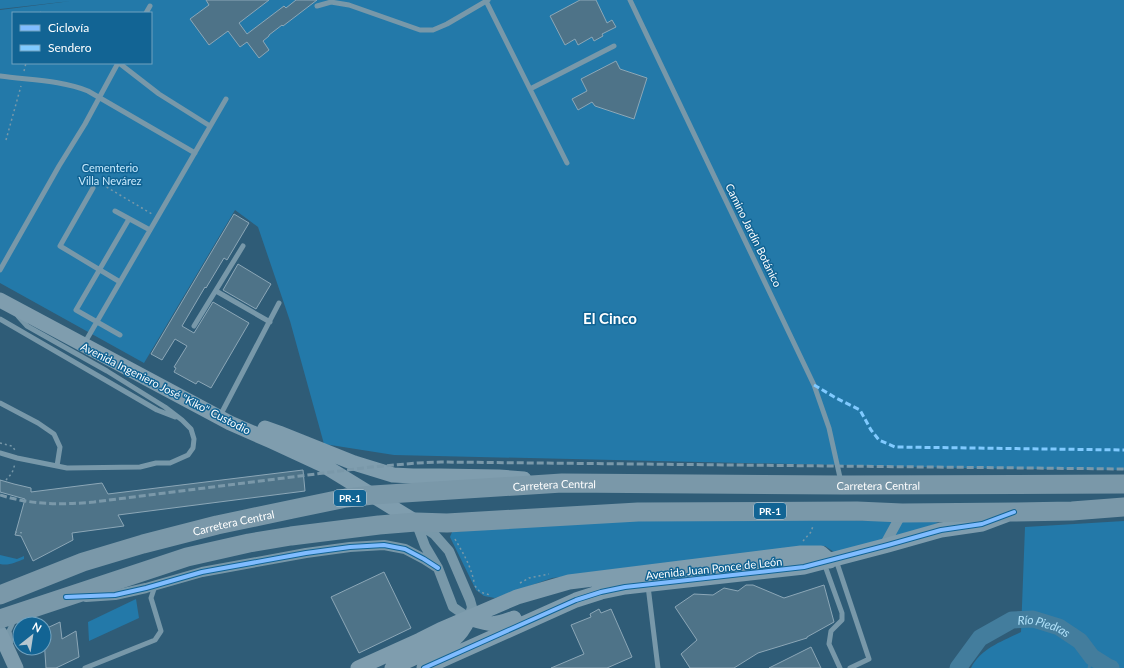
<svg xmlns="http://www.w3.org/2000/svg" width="1124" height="668" font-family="Lato,sans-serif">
  <rect width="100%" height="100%" fill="#2f5c77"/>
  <path fill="#2379a9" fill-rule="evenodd" d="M0 0H1124V470L966 468 394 455 324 444 290 321 258 227 235 210 144 363 0 283V10L71 1 0 9ZM13 13H151V63H13Z
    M656 519 932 521 939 523 837 554 825 546 803 547 552 578 495 598 484 596 476 590 450 537 452 532 610 520Z
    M1124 521V668H971C981 648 1003 641 1021 632L1025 527Z
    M0 555 17 559 24 556V559C16 562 9 566 0 564Z
    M136 599 139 618 89 641 88 622Z"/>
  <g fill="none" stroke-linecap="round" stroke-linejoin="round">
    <path stroke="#437d9d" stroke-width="3" d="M1089 668 1092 657"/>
    <path stroke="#437d9d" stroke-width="17" id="s1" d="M958 668 980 638 1012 620 1033 619 1059 627 1080 641 1092 657 1108 667 1111 668"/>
  </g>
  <path fill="#4e7388" stroke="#8ca7b7" d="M206 0H269L239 23 247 34 284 6 286 8 296 0H317L283 26 282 25 269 35V36L263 41 269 50 259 58 247 42 240 47 228 31 209 45 190 19 209 5Z
    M580 0H596L607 23 612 20 616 27 602 34 603 36 594 41 592 37 578 45 575 39 565 45 550 16Z
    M616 61 620 69 647 78 634 119 595 106 592 102 578 110 572 99 587 91 581 79Z
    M234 214 249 223 227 260 224 258 206 288 205 287 182 326 194 333 213 302 249 323 211 388 198 381 196 384 174 372 176 368 174 367 187 346 175 339 162 360 151 354Z
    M238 264 271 284 256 309 223 290Z
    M303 470 305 491 118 515 124 526 72 533 73 540 33 561 21 536 15 535 25 499 0 492V480L14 484 31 488V492L102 483 108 494Z
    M384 572 411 628 359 653 331 597Z
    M746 585H753L784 598 824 585 834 622 807 637V638L758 653 734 668H690L681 654 697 640 675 607 694 594 713 595 724 588 738 591Z
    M599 609 601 613 611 609 632 657 607 668H551L584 654 571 625 591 617 590 614Z
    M60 622 62 639 76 631 79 657 56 668H46L44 639 47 638V628Z
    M811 647 821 668H769Z"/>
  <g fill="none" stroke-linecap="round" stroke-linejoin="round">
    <path stroke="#7898a9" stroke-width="1.5" stroke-dasharray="2 3" stroke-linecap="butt" d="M40 13 41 12
      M24 71 26 63
      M6 140 21 86
      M98 182 152 214
      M0 443 12 446 15 450
      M6 480 12 473 15 464
      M15 532 23 533
      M455 539C463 553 471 566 474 582
      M803 541 811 532 813 526
      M520 583 529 578 549 574
      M475 586 480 592 490 595"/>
    <path stroke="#7898a9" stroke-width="5" d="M630 0 814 385 829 428 841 482
      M486 1 567 163
      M317 6 331 2 349 5 420 30H433L447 24 488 0
      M146 13 150 6
      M119 63 159 94 210 126
      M0 76C28 80 62 80 88 91L195 153
      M530 89 614 46
      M93 188 60 246 120 282
      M115 211 150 230
      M0 270 59 166 85 124 118 63
      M216 291 270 322
      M0 319 157 410 175 417
      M194 326 243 246
      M120 335 76 310 129 219
      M84 344 226 99
      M0 403 38 423 54 434 60 447 57 466
      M221 414 279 303
      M0 453 17 458 67 468 140 467 156 463H170L188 455 193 448 194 439 191 429 182 420 165 407 107 371 27 326 18 316
      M836 560 869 659 850 668
      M824 563 842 613V620L831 631 829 644 840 668
      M648 586 658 668
      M11 642 9 631 14 620
      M85 668 155 640 161 631 151 598 155 586"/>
    <path stroke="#7898a9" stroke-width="10" d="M416 522 434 534 449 551 470 600 472 607 469 618 453 607 438 568 425 546Z
      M884 546 902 513
      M86 597 115 595 146 588 202 572 306 553 350 547 384 545 405 549 424 559 438 568"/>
    <path stroke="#7f9dae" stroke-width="15" d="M0 300 230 423 271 441 323 465 416 522
      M265 428 279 433 354 463 393 475 413 476H440L499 477 524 479
      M469 618C491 625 492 626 514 618
      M0 633 16 668
      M358 668 420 640 440 630 517 597 569 582 801 553H821L830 561
      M392 668 453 640C461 634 465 627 469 618
      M424 668 576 600 601 592 625 587 804 567 888 545 941 530 982 524 1006 515"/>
    <g stroke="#7a98a9" stroke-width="19">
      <path id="s2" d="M0 595 83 562 143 544 217 525 293 509 346 498 373 495 562 483 842 485 1124 484"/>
      <path d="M0 619 187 557 249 543 291 536 379 525 416 522 447 523 638 512 857 511 902 513 1014 512 1072 511 1124 507"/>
    </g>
    <path stroke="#7a98a9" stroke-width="3" stroke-dasharray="7 3" stroke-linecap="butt" d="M0 495C33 505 60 505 94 502L371 467 418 463 441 462 1124 469"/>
    <path stroke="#80caff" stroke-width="3" stroke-dasharray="6 3" stroke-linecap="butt" d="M814 385 836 398 860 410 871 430 879 440 895 447 1124 450"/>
    <g stroke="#126494" stroke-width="6">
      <path id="cycleway" d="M66 597 115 595 146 588 202 572 306 553 350 547 384 545 405 549 424 559 438 568
        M424 668 576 600 601 592 625 587 804 567 888 545 941 530 982 524 1014 512"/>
    </g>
    <use href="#cycleway" stroke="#80bcff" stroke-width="4"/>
  </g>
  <g text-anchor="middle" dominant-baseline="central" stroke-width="3" stroke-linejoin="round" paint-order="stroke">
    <g fill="#126494" stroke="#b8d0df" stroke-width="1">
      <rect x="334" y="490" width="32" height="16" rx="3"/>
      <rect x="754" y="503" width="32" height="16" rx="3"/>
    </g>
    <g font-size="10" font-weight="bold" fill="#fff">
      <text x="350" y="498">PR-1</text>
      <text x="770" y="511">PR-1</text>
    </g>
    <g font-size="11" fill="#c8eafd" stroke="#126494">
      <text x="110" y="167">Cementerio<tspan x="110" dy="13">Villa Nevárez</tspan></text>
    </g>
    <g font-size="11" fill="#fff" stroke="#126494">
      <text transform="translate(754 235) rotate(64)">Camino Jardín Botánico</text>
      <text transform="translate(166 388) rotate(27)">Avenida Ingeniero José "Kiko" Custodio</text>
      <text stroke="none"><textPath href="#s2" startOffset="569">Carretera Central</textPath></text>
      <text stroke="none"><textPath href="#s2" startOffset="893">Carretera Central</textPath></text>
      <text stroke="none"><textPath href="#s2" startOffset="245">Carretera Central</textPath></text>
      <text transform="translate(714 568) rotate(-6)">Avenida Juan Ponce de León</text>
    </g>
    <g font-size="12" font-style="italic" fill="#b0e1f9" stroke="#126494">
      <text stroke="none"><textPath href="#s1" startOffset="107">Río Piedras</textPath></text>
    </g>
    <g font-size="15" font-weight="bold" fill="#fff" stroke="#126494">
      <text x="610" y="318">El Cinco</text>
    </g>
  </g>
  <rect x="12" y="12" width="140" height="52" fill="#126494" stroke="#71a2bf"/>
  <rect x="20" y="25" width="20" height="6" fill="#80bcff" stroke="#71a2bf"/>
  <text x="48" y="32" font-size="12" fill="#ffffff">Ciclovía</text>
  <rect x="20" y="45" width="20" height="6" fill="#80caff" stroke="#71a2bf"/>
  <text x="48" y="52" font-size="12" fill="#ffffff">Sendero</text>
  <g transform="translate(32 636) rotate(30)"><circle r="19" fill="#126494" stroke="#71a2bf"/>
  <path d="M0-3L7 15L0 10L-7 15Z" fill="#b6c6cf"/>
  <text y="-6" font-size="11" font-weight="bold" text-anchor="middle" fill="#ffffff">N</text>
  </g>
</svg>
